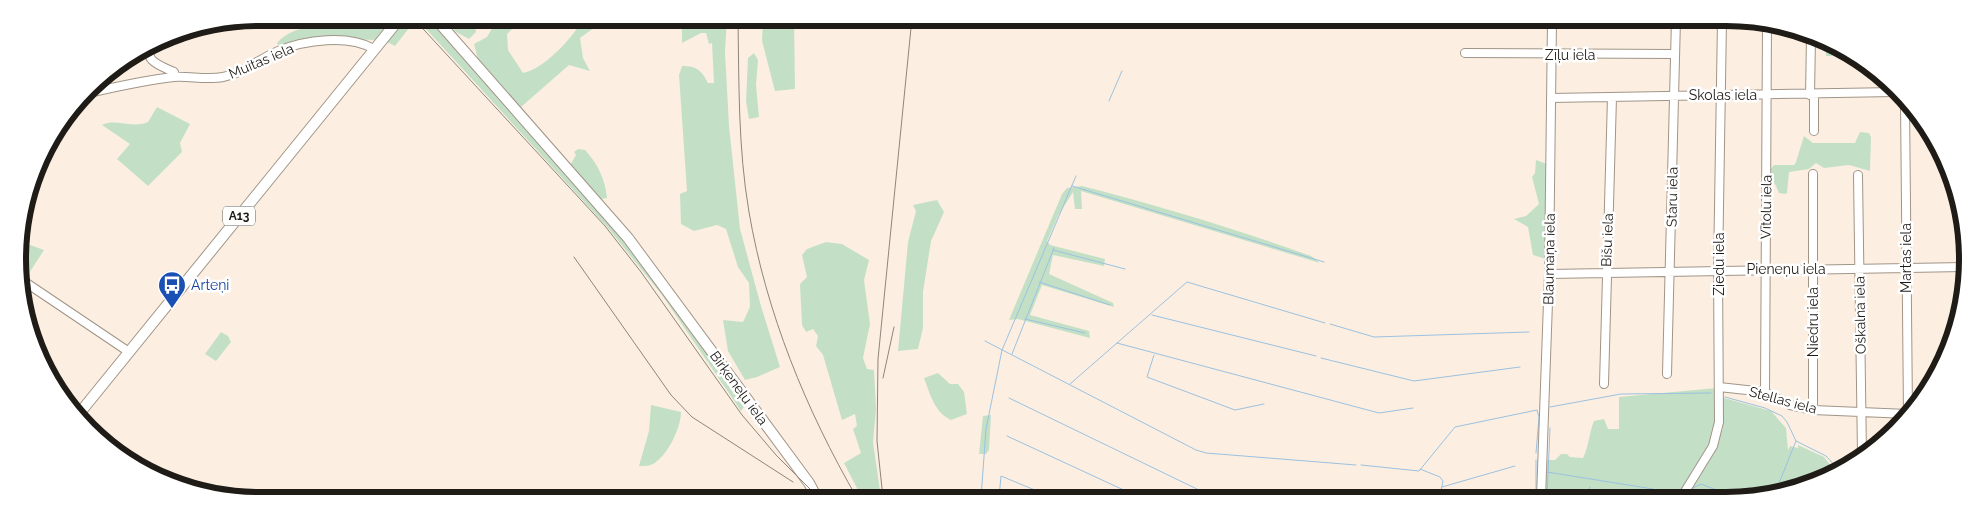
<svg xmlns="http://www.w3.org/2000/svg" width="1985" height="518" font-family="Raleway,sans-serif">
  <rect width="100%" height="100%" fill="#fcefe1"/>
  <path fill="#c3e0c7" d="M367 18H395L376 40 326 38 279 46 277 43C295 22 333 25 358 22Z
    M405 18H408L413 23 395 46 387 42Z
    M416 18H431L656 279 745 405 741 411 662 295 608 228Z
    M445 18H474L476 32 469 39 456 32Z
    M498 18H524L507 34 508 50 523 73C543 70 572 38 582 21L592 18 602 22 580 38 583 58 590 71 569 65 521 107 478 59 474 44 487 37Z
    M682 18H727L725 52 729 126 740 229 761 306 780 367 757 377 745 380 728 351 723 320 743 322 750 307 749 283 738 267 726 229 717 225 694 231 681 224 680 194 687 191 679 75 682 66C697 66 701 70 708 83H714L712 43 709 44 706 33H701L682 43Z
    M763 18H794L795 89 775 91 762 41Z
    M1826 43 1847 50 1854 56H1826Z
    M754 53 758 60 756 85 759 117 749 119 746 101 748 58Z
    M157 107 190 124 180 143 182 152 148 186 117 159 130 144 102 125C116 118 131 129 148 122Z
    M1860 132 1869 133 1871 137 1870 171 1849 165 1824 168 1816 163 1809 169 1789 172 1787 193 1785 194 1779 193 1775 184 1771 181V169L1774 165H1794L1796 162 1804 136 1813 143H1855Z
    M578 149 585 150C598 164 605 179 607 198L601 199 569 167 576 155 574 152Z
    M1536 160 1547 164 1546 259 1533 255 1528 227 1514 219 1526 216 1539 204 1532 177 1535 173Z
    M1082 186C1160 206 1236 229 1311 256L1320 263 1081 191 1082 209H1075L1073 192 1058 216 1047 241 1050 245 1105 259 1104 266 1053 255 1049 274 1113 303 1114 307 1042 285 1030 315 1089 331 1090 338 1018 319 1009 320 1062 194 1067 188Z
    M937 200 944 212 931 241 923 292V328L918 349 898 351 908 242 916 211 913 205Z
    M19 241 44 250 26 278 21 274Z
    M826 242 842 244 869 260 864 280 870 324 863 358 867 369 874 370 876 409 873 442 881 498H862L844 463 861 453 853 429 857 426 855 414 842 420 823 355 816 346 818 336 813 329 806 332 802 325 800 284 807 277 802 255 807 249Z
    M221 332 228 336 231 342 216 361 205 354Z
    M938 373 950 384H958L964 392 967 414 951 420C935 413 930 394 924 378Z
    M1717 388 1715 428 1708 450 1677 498H1544L1545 460H1555L1561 454H1567L1570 457 1583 458C1589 446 1589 433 1594 421L1604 419 1608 429H1619V397Z
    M1724 398 1771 411 1786 428 1788 450 1790 446 1798 448V445L1824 457 1836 473 1757 498H1683L1714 451 1723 428 1721 400Z
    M651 405 681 412C681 427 669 452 657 461 652 466 646 466 639 466L649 431Z
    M991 415 989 450 986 454H979L983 416Z"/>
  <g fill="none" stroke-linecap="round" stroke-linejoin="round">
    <path stroke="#9bc1e0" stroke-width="1" d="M1109 101 1122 71
      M1072 186 1324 262
      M1053 250 1125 269
      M1039 282 1110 305
      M1152 315 1316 356
      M1025 319 1085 333
      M1330 324 1374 337 1529 332
      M985 341 1196 450 1206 453 1356 465
      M1117 343 1379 413 1413 408
      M1012 354 1054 248
      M1154 355 1147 377 1235 410 1264 404
      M1321 358 1414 381 1520 367
      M1070 384 1187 282 1325 323
      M1725 397 1765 408 1782 416 1787 422 1796 441 1826 456 1840 471
      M1009 398 1199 490 1299 498
      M1550 407 1621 394 1711 393
      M1007 436 1141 498
      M1361 465 1419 471 1455 427 1537 410 1539 417 1536 453
      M1420 469 1440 477 1443 481 1441 491
      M1547 472 1653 489
      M1442 487 1515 466
      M1775 493 1796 441
      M1483 496 1536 497
      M981 498 986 429 1002 350 1076 176
      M999 498 1001 476 1054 498
      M1536 498V460
      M1547 498 1550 428
      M1584 498 1590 487
      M1624 498V497
      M1673 498 1679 489
      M1686 498 1693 488 1701 484 1737 498"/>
    <g stroke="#a19588" stroke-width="10">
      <path id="minor" d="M154 44C140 60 161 66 174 72L175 77
        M1465 53 1675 54
        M88 93C116 87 145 80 174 77 190 76 207 80 223 77 244 73 259 59 278 51 305 40 348 34 374 49
        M1810 95 1811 38
        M1551 98 1895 92
        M1905 101 1908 414
        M1814 131V95
        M1813 174V410
        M1858 175 1862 455
        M1549 274 1964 267
        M22 280 129 352
        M1667 374 1676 19
        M1604 384 1612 97
        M1719 387 1765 392 1790 405 1813 410 1908 414
        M1765 392 1767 23
        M1541 498 1549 274 1552 19
        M1681 498 1713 446 1719 422 1718 270 1722 20"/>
    </g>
    <g stroke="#a19588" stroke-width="12">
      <path id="major" d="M435 18 628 238 809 483 817 498
        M78 415 400 18"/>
    </g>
    <use href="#minor" stroke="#fff" stroke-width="8"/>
    <use href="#major" stroke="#fff" stroke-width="10"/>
    <path stroke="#8e857c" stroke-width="1" d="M413 18 605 226 641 272 742 415 776 455 819 498
      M738 18C739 82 738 148 749 212 766 312 806 410 857 498
      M574 257 671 395 692 417 793 482
      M883 378 894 327
      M883 498 877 441 878 359 912 18"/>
  </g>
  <defs>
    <g id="bus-pin" transform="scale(1.4375)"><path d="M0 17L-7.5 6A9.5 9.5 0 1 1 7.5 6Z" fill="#1a4fb4" stroke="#fff"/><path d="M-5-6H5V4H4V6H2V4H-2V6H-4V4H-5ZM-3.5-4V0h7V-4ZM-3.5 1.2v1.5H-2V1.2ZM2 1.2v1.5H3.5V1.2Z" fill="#fff"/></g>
  </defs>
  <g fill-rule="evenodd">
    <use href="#bus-pin" x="172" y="285"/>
  </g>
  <g text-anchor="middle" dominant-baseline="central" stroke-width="5" stroke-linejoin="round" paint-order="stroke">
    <rect fill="#fff" stroke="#625f5c" stroke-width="1" x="223" y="206.5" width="32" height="19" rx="4"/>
    <g font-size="12" font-weight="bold" fill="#1f1b16">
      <text x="239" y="216">A13</text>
    </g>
    <g font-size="14" fill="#1f1b16" stroke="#fff">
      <text x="1570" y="55">Zīļu iela</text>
      <text transform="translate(261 61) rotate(-23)">Muitas iela</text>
      <text x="1723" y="95">Skolas iela</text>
      <text transform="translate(1672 197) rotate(-89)">Staru iela</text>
      <text transform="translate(1766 207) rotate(-89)">Vītolu iela</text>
      <text transform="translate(1607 240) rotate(-88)">Bišu iela</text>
      <text transform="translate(1906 258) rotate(-90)">Martas iela</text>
      <text transform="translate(1549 259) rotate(-89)">Blaumaņa iela</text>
      <text transform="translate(1719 264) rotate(-90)">Ziedu iela</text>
      <text x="1786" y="269">Pieneņu iela</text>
      <text transform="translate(1860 315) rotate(-91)">Oškalna iela</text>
      <text transform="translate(1813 322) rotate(-90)">Niedru iela</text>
      <text transform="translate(739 388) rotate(54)">Birķeneļu iela</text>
      <text transform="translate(1783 400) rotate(15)">Stellas iela</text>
    </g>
    <g font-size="14" fill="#164399" stroke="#fff" text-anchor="start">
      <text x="191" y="285">Arteņi</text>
    </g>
  </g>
  <path d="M0 0H1985V518H0ZM259 26H1726A233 233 0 0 1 1959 259V259A233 233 0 0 1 1726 492H259A233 233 0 0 1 26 259V259A233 233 0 0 1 259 26Z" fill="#fff" fill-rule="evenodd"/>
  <path fill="none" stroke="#1f1b16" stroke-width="6" d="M259 26H1726A233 233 0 0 1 1959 259V259A233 233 0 0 1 1726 492H259A233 233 0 0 1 26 259V259A233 233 0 0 1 259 26Z"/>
</svg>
